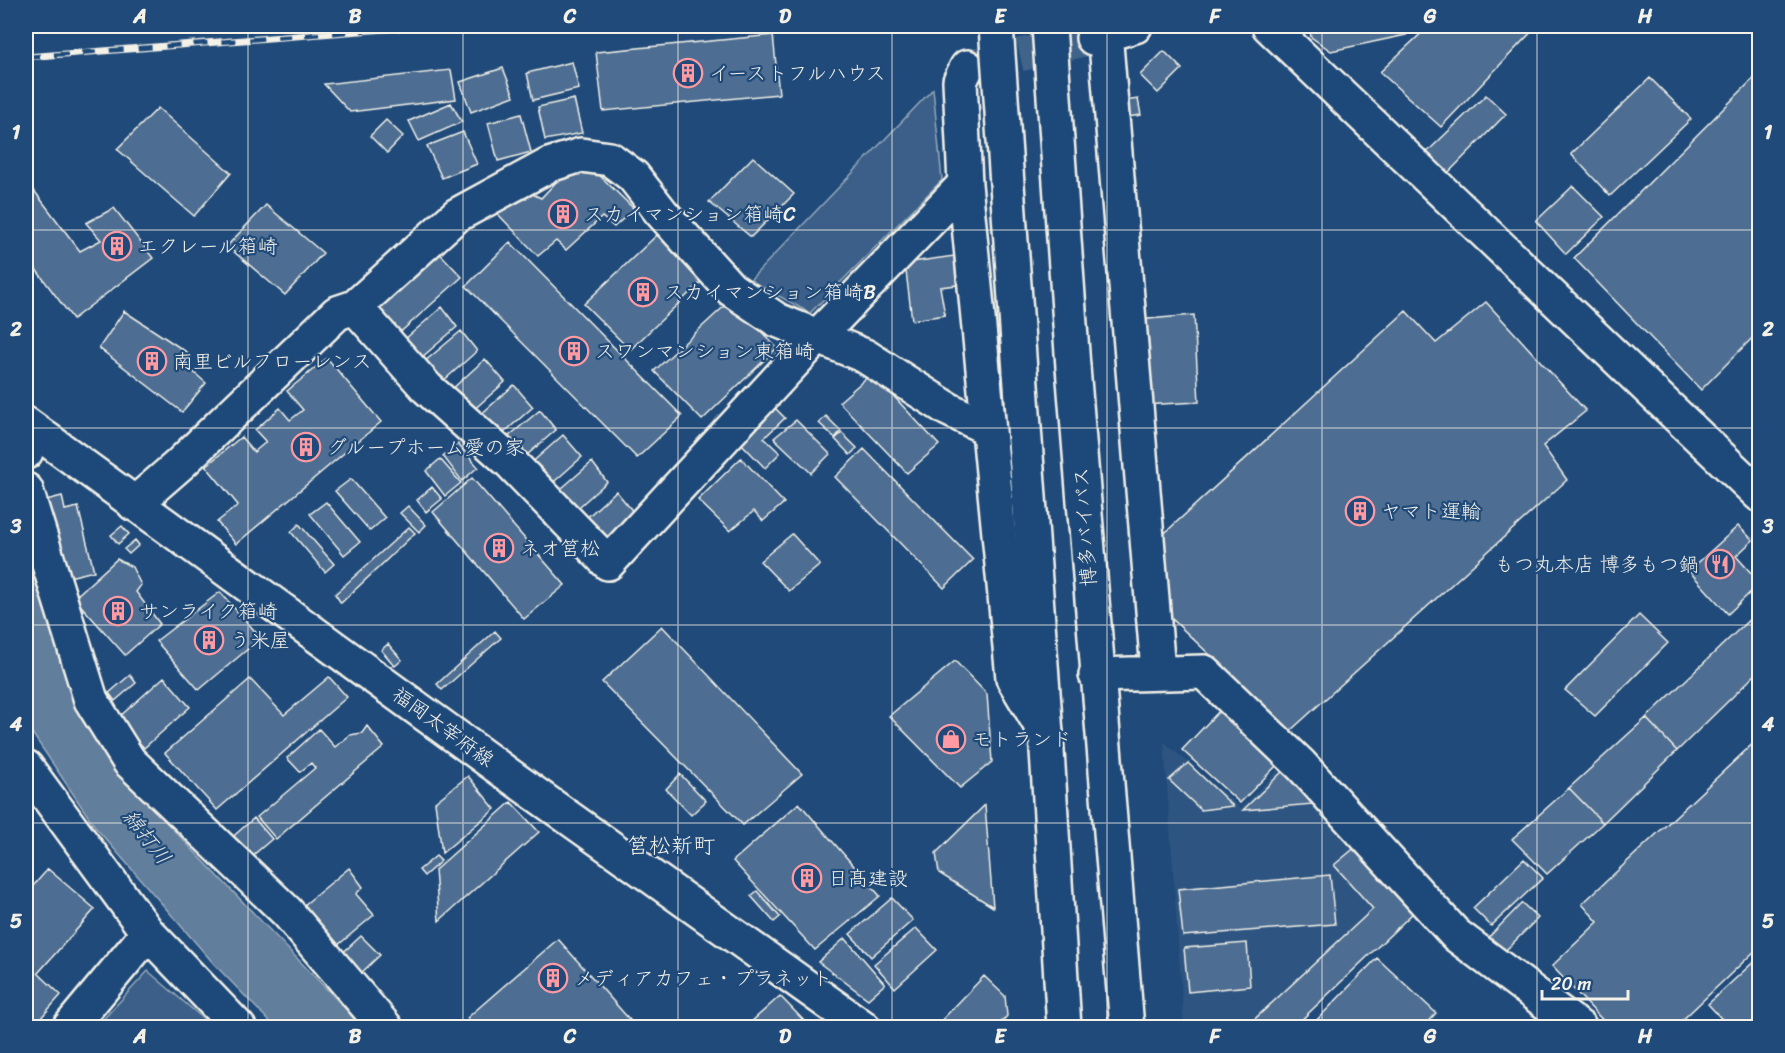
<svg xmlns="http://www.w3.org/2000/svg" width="1785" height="1053" font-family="Sriracha,'Klee One',sans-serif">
  <rect width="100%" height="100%" fill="#1f4a7a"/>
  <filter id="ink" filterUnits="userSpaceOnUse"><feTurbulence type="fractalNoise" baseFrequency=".0167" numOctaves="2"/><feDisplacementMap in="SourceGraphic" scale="12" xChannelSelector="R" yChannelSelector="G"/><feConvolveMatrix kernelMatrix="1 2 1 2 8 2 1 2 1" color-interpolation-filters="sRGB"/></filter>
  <g filter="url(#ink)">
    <path fill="#2d5581" d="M1164 742 1241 808 1283 765 1418 910 1293 1027H1184Z"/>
    <path fill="#3a5f88" stroke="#97a8b8" stroke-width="1.5" d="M933 89 942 180 810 313 750 280Z
      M148 971 213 1027H96Z"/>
    <path fill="#627e9d" stroke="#9cacbb" stroke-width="1.5" d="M26 528 119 773 363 1027H275L215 965 96 828 26 724Z"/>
    <path fill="#4d6e92" stroke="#f4f1e8" stroke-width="1.5" d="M26 26H30L32 37 26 38Z
      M1309 26H1417L1406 35 1331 51 1311 37Z
      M1429 26H1537L1441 127 1380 72Z
      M773 35 779 94 603 111 596 52Z
      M1164 51 1182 69 1158 93 1140 75Z
      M572 62 579 89 533 100 527 73Z
      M503 68 514 96 471 112 460 82Z
      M451 70 456 99 350 112 324 84Z
      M1760 72V330L1701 390 1574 258Z
      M1650 78 1691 119 1610 196 1571 154Z
      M1486 95 1506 114 1448 173 1427 152Z
      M574 99 582 133 545 140 538 107Z
      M1138 99 1141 115 1120 118 1118 102Z
      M451 103 462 122 419 141 409 121Z
      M158 108 231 173 194 216 117 149Z
      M521 114 531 152 498 161 488 123Z
      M386 120 403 136 387 153 370 136Z
      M463 132 477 164 442 178 427 146Z
      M753 157 794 194 751 237 709 202Z
      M585 167 592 168 634 209 614 227 602 217 566 250 556 241 538 256 495 211 522 189 541 198 557 181Z
      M26 180 80 251 101 240 86 223 114 208 153 258 73 319 26 256Z
      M1573 186 1604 217 1566 254 1536 221Z
      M266 205 323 253 285 295 227 246Z
      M657 235 702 281 630 350 584 304Z
      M510 242 682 416 637 458 466 286Z
      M433 246 462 277 396 336 375 313 401 287Z
      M954 256 957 285 940 287 945 315 912 320 905 263Z
      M731 300 777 348 702 420 654 371Z
      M1486 302 1586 411 1543 446 1567 480 1290 731 1169 616 1155 542 1406 311 1436 343Z
      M442 307 457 327 421 358 405 339Z
      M124 311 188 353 189 368 206 383 182 412 99 348Z
      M1194 315 1199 402 1142 405 1137 320Z
      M461 331 477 351 441 383 424 362Z
      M327 358 381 422 236 544 217 522 238 505 206 466 241 437 254 452 266 442 255 430 280 408 290 420 303 410 287 391Z
      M485 359 505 382 470 413 451 390Z
      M872 373 939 445 907 473 839 402Z
      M514 385 533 407 498 438 479 416Z
      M772 405 785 418 764 438 780 453 765 468 737 439Z
      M540 410 556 430 520 461 503 441Z
      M826 416 841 431 835 438 819 423Z
      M796 420 830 454 811 473 774 438Z
      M842 433 857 448 850 455 835 439Z
      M563 435 582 457 547 488 529 465Z
      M458 444 478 467 462 481 443 456Z
      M864 449 973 560 944 588 835 477Z
      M741 458 784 503 763 521 754 511 730 531 698 500Z
      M440 459 461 483 445 496 426 471Z
      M592 462 607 482 571 514 555 494Z
      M472 478 565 585 524 619 433 512Z
      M351 479 385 518 370 531 335 491Z
      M432 487 442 499 426 512 417 500Z
      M616 491 635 514 600 544 582 522Z
      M62 496 65 510 78 507 94 571 61 579 42 501Z
      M326 502 360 542 344 555 310 514Z
      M408 506 426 525 419 532 400 513Z
      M299 524 334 564 325 572 291 532Z
      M122 526 129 534 118 544 111 535Z
      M1738 526 1753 540 1736 556 1760 583 1728 614 1689 571Z
      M409 527 415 533 341 603 335 594Z
      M792 534 820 565 789 591 760 561Z
      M135 540 139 545 129 554 124 549Z
      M117 559 132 567 141 585 136 592 160 624 125 655 74 598Z
      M220 592 261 638 199 690 156 641Z
      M1756 613 1760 617V670L1677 751 1646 718Z
      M1639 615 1668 643 1595 716 1565 690Z
      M662 626 802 774 743 825 602 682Z
      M495 631 501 638 442 690 437 684Z
      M388 644 402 660 395 666 381 650Z
      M955 661 987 694 992 762 960 788 889 716Z
      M130 675 136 683 115 701 109 693Z
      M164 677 190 707 144 748 118 718Z
      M329 677 347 697 217 810 165 753 250 679 284 715Z
      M1221 709 1278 764 1240 803 1182 750Z
      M1646 718 1677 751 1603 823 1569 788Z
      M367 726 384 747 276 839 257 817 315 768 311 763 300 772 287 758 319 729 335 747 350 735 362 733Z
      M1760 737V946L1674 1028H1610L1552 966 1598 922 1582 904Z
      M1188 763 1233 806 1201 810 1169 780Z
      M1284 770 1314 804 1243 810Z
      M680 774 706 801 691 815 666 789Z
      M468 776 495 809 442 853 435 802Z
      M1569 788 1603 823 1547 874 1512 839Z
      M511 802 539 832 439 921 435 870Z
      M799 803 880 896 815 950 733 861Z
      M985 805 993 907 939 873 936 853Z
      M254 818 272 839 246 861 228 841Z
      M1357 846 1414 912 1293 1028H1245L1373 909 1334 865Z
      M436 856 441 861 424 876 419 870Z
      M1524 859 1543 878 1491 926 1473 908Z
      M349 868 363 887 356 894 374 915 331 951 298 910Z
      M48 869 95 909 38 973 61 995 32 1028H26V894Z
      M1330 875 1335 924 1183 936 1178 889Z
      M757 891 780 917 774 922 751 896Z
      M892 898 913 920 871 957 850 934Z
      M1522 903 1538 918 1505 951 1489 937Z
      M916 928 937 950 895 988 874 964Z
      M361 936 380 955 356 978 337 958Z
      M845 938 885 984 868 999 818 962Z
      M558 939 637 1028H475L467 1018Z
      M1247 943 1250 986 1188 992 1184 948Z
      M1760 956V1028H1730L1708 1004Z
      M1377 958 1436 1013 1422 1028H1309Z
      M984 976 1005 996 1007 1016 996 1028H942L938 1024Z
      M780 996 811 1028H755L750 1023Z"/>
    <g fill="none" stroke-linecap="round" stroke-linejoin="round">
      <path stroke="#3f638a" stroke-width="33" stroke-dasharray="33 16" stroke-linecap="butt" d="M972 66 1093 38"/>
      <g stroke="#f4f1e8" stroke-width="38">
        <path id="minor" d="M1269 26 1760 495
          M1105 32 1158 671
          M1093 38 1135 26
          M967 67 960 81 965 184 1013 678 1046 734
          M355 307 427 388 510 462 608 563 818 336 965 184
          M26 452 32 429
          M26 490 91 700 129 761 287 912 386 1028
          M134 504 180 464 337 313 355 307 457 215 549 165 581 155 610 159 633 176 661 212 731 289 777 320 865 356 948 409 989 429
          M1096 675 1204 672 1301 765 1456 935 1580 1028
          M26 767 148 933 239 1028
          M69 1028 148 933"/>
      </g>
      <g stroke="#f4f1e8" stroke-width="38">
        <path id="major" d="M26 424 513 778 864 1028"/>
      </g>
      <g stroke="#f4f1e8" stroke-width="38">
        <path id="highway" d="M1073 367 1127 1028
          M1020 371 1046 734 1064 1028"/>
      </g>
      <use href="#minor" stroke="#1f4a7a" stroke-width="33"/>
      <use href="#major" stroke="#1f4a7a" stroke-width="33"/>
      <use href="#highway" stroke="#1f4a7a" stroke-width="33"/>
      <g stroke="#f4f1e8" stroke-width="7">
        <path id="rail" d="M26 57 425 26"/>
      </g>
      <use href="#rail" stroke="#1f4a7a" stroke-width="4.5" stroke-dasharray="14" stroke-linecap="butt"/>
      <g stroke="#f4f1e8" stroke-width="38" stroke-linecap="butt">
        <path id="highway-bridge" d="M996 26 1020 371
          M1049 26 1073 367"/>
      </g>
      <use href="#highway-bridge" stroke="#1f4a7a" stroke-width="33"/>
    </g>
  </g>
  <path fill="none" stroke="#f4f1e8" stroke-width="1.5" stroke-opacity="0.55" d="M248 26V1028M463 26V1028M678 26V1028M892 26V1028M1107 26V1028M1322 26V1028M1537 26V1028M26 230H1760M26 428H1760M26 625H1760M26 823H1760"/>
  <defs>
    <g id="building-ring" transform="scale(1.5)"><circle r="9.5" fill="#1f4a7a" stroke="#ff9aa2" stroke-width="1.5"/><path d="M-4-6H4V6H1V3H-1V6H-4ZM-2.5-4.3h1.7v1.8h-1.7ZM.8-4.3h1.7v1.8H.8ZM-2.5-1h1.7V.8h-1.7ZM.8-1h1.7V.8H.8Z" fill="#ff9aa2"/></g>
    <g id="restaurant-ring" transform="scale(1.5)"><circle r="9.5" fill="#1f4a7a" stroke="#ff9aa2" stroke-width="1.5"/><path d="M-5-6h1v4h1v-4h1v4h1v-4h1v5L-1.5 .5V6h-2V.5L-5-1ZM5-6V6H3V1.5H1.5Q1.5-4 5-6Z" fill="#ff9aa2"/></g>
    <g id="shop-ring" transform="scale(1.5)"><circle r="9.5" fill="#1f4a7a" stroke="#ff9aa2" stroke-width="1.5"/><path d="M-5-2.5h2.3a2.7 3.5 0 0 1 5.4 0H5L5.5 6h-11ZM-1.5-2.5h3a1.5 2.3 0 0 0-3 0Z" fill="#ff9aa2"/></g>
  </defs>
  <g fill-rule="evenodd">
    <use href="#building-ring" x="688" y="73"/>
    <use href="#building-ring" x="563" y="214"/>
    <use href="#building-ring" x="117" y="246"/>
    <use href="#building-ring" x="643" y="292"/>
    <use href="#building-ring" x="574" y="351"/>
    <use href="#building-ring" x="152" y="361"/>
    <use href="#building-ring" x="306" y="447"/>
    <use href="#building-ring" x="1360" y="511"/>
    <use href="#building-ring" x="499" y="548"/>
    <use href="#restaurant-ring" x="1720" y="564"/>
    <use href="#building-ring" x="118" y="611"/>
    <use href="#building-ring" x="209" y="640"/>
    <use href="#shop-ring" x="951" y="739"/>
    <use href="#building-ring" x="807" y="878"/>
    <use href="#building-ring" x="553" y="978"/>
  </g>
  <g text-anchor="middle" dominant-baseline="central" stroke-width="4.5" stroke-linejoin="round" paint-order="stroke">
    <g font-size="20" fill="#f4f1e8" stroke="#1f4a7a" text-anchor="start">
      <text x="709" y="73">イーストフルハウス</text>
      <text x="584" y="214">スカイマンション箱崎C</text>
      <text x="138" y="246">エクレール箱崎</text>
      <text x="664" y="292">スカイマンション箱崎B</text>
      <text x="595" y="351">スワンマンション東箱崎</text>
      <text x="173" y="361">南里ビルフローレンス</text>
      <text x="327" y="447">グループホーム愛の家</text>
      <text x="1381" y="511">ヤマト運輸</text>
      <text x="520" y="548">ネオ筥松</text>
      <text x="1699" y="564" text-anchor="end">もつ丸本店 博多もつ鍋</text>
      <text x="139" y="611">サンライク箱崎</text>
      <text x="230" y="640">う米屋</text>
      <text x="972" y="739">モトランド</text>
      <text x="828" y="878">日髙建設</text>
      <text x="574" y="978">メディアカフェ・プラネット</text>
    </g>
    <g font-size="20" fill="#f4f1e8" stroke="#1f4a7a">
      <text transform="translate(1085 527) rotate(-94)">博多バイパス</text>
      <text transform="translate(443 727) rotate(36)">福岡太宰府線</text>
    </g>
    <g font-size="21" font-style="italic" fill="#dee0dd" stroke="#1f4a7a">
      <text transform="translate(147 837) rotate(52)">綿打川</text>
    </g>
    <g font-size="22" fill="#f4f1e8" stroke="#1f4a7a">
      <text x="671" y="845">筥松新町</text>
    </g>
  </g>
  <rect width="1785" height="1053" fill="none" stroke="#1f4a7a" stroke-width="66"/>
  <path d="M1542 990v9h86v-9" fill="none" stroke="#f4f1e8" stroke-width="3"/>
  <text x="1551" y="990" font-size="18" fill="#f4f1e8" stroke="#1f4a7a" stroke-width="4.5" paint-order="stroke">20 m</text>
  <rect x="33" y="33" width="1719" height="987" fill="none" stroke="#f4f1e8" stroke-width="2"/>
  <g font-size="20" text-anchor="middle" font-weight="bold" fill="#f4f1e8">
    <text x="140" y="23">A</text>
    <text x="355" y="23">B</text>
    <text x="570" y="23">C</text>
    <text x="785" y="23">D</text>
    <text x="1000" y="23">E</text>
    <text x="1215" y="23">F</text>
    <text x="1430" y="23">G</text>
    <text x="1645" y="23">H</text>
    <text x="16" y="139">1</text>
    <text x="1768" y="139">1</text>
    <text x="16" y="336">2</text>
    <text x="1768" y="336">2</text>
    <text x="16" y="533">3</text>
    <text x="1768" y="533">3</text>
    <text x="16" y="731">4</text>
    <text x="1768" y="731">4</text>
    <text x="16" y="928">5</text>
    <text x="1768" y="928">5</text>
    <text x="140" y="1043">A</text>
    <text x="355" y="1043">B</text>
    <text x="570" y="1043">C</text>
    <text x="785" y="1043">D</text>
    <text x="1000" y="1043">E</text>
    <text x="1215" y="1043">F</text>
    <text x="1430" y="1043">G</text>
    <text x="1645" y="1043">H</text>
  </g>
</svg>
